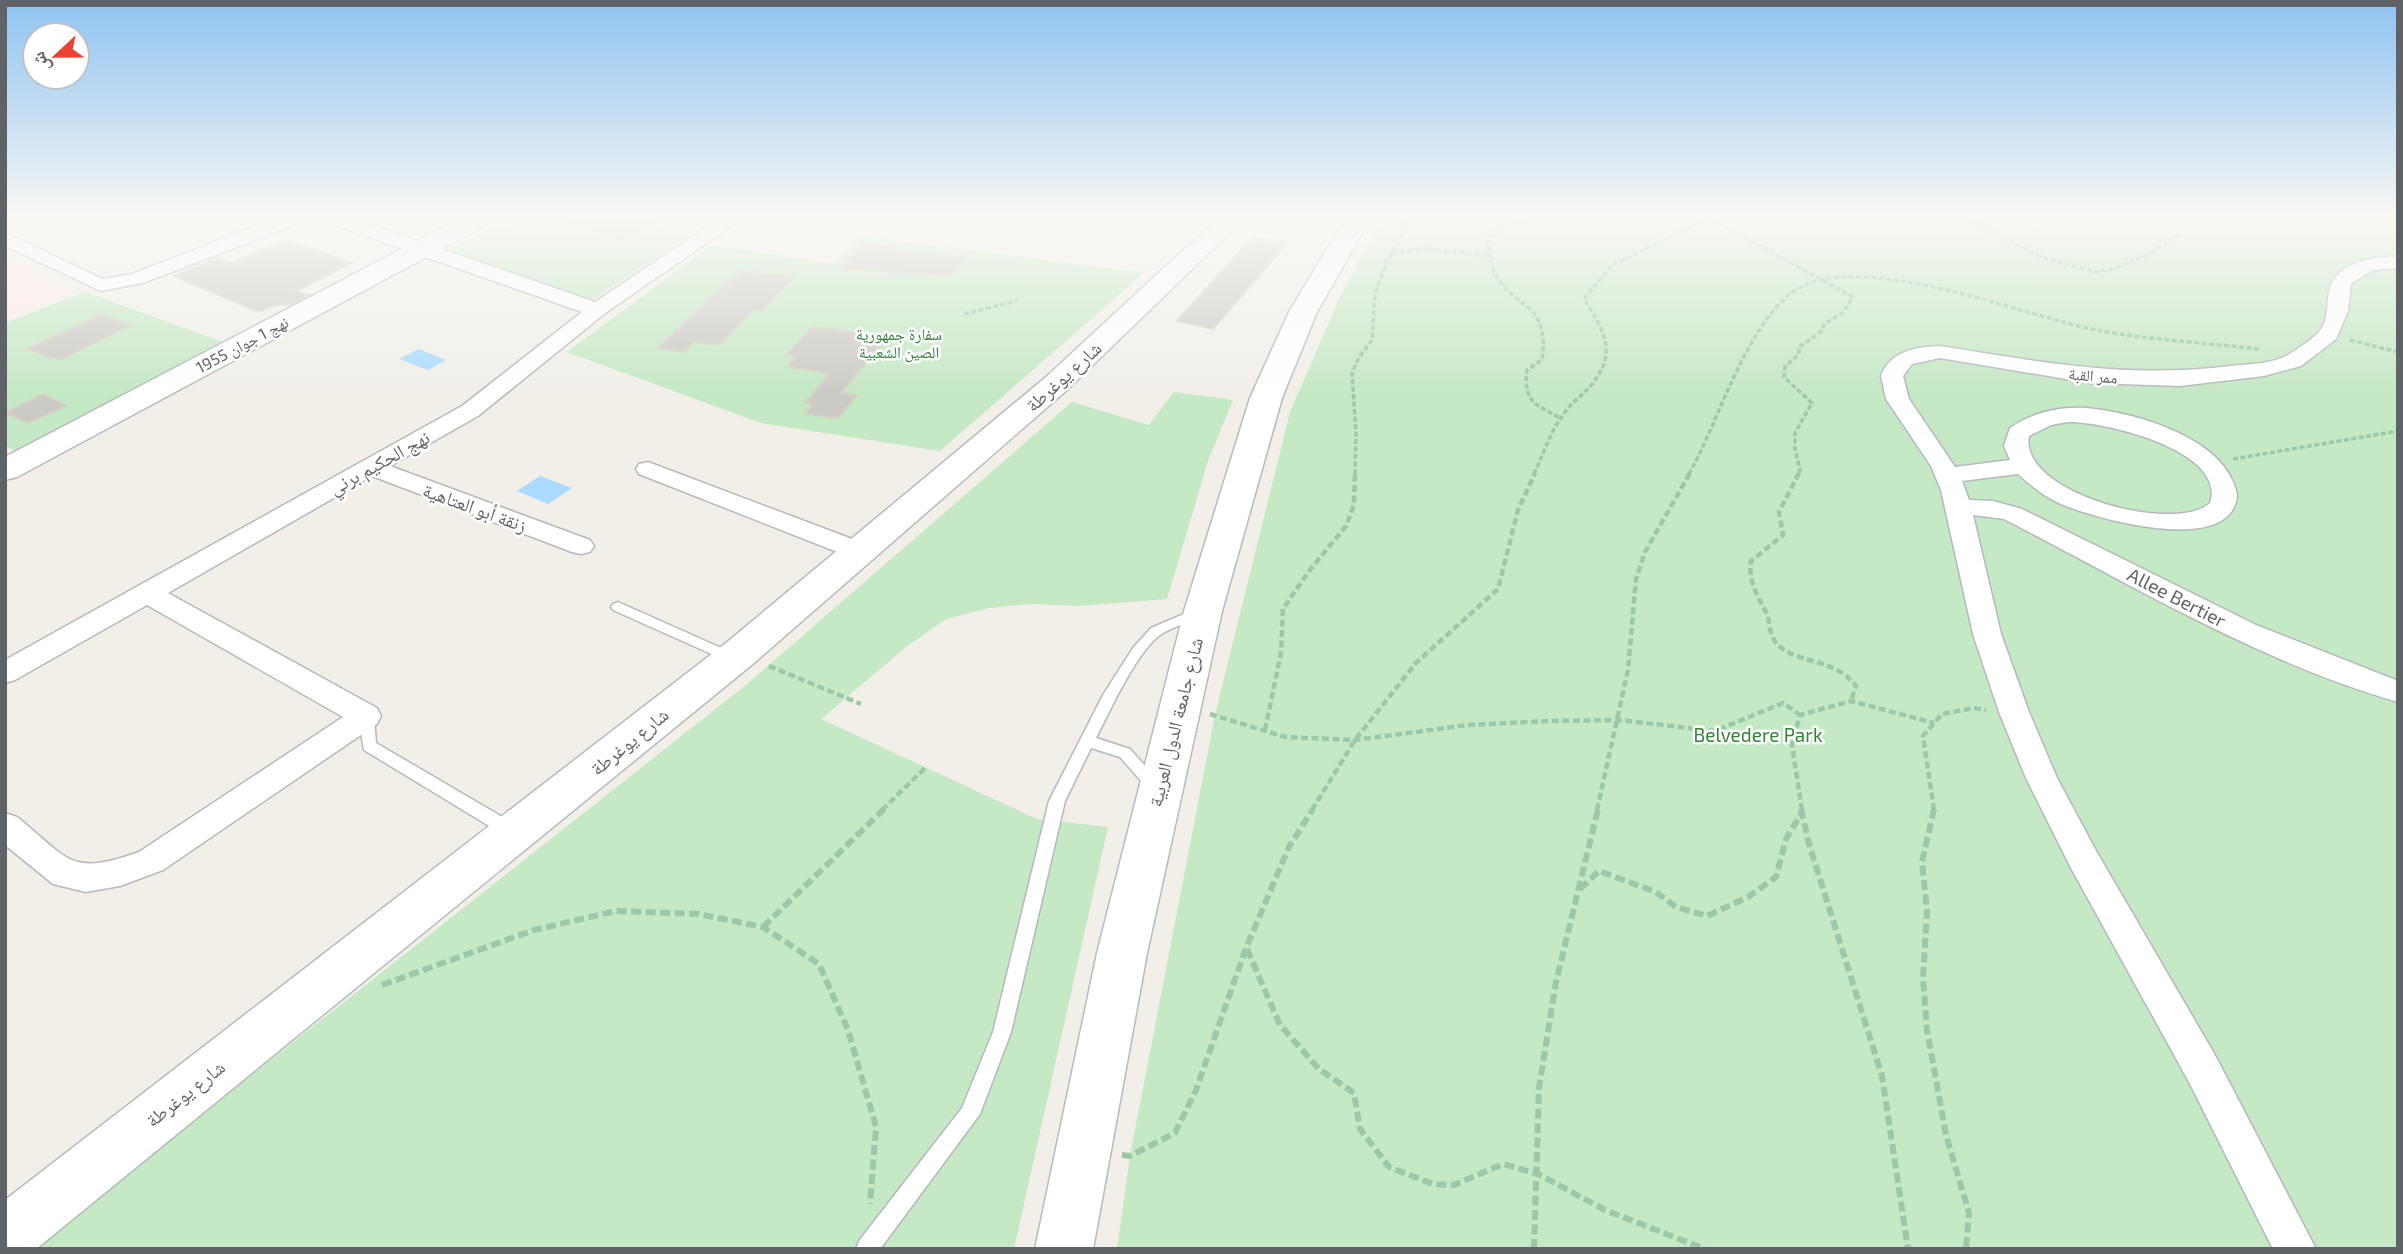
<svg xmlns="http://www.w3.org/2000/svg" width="2403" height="1254" font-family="'Exo 2','Noto Naskh Arabic',sans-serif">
  <rect width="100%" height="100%" fill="#f1efe8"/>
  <path fill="#fce8e6" d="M5 256 38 272 78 291 5 318Z"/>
  <path fill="#c5e8c5" d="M510 219H695L709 224 597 297 588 300 448 251Z
    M1381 219H2398V1249H1117L1130 1156 1215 715 1290 412 1341 295Z
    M860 236 1144 273 940 451 761 423 567 352 712 245 834 264Z
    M85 292 228 344 20 453 5 446V323Z
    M1174 392 1233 400 1208 461 1167 599 1079 606 1029 604 989 608 946 619 906 647 821 719 1037 819 1108 827 1014 1249H31L746 685 1072 402 1149 425Z"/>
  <path fill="#aadaff" d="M419 349 446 360 428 370 399 359Z
    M540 476 572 488 548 504 517 491Z"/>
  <path fill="#cccac5" stroke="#d6d1c6" stroke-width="2" d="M569 219H664L622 241 569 222Z
    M1253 237 1287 243 1213 329 1177 321Z
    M286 240 352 263 296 291 308 295 291 304 274 305 259 312 174 276 218 258 231 263Z
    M862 244 898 247 895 251 964 257 950 276 841 268Z
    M741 271 795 277 761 311 753 310 719 345 694 342 684 352 657 348Z
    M100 315 132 325 60 360 27 349Z
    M812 327 867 334 859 343 880 346 841 393 857 395 838 418 805 414 813 404 805 403 830 373 787 367 797 356 787 354Z
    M43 394 67 406 28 423 5 413Z"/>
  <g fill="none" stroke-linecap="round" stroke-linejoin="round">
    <g stroke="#b5b8bc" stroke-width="3">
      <path id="lane" d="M618 602 737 655 739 658 737 661H727L613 610 611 607 613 604Z
        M1198 608 1205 613 1203 616C1190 622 1175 626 1163 633 1138 648 1110 711 1096 738L1130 749 1163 786 1161 790 1155 792 1149 790 1120 757 1091 748 1065 801 1011 1032 980 1114 880 1249H856L859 1241 962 1108 993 1032 1049 801 1103 695 1133 648 1151 628Z
        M366 711 371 712 374 716 376 743 516 825 518 830 516 835 510 836 504 835 364 750 358 716 361 712Z"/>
    </g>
    <g stroke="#b5b8bc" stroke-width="3">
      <path id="street" d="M274 219H301L299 223 143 283 101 291 5 246V233L103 279 132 274Z
        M327 219H355L595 302 719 219H741L604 314 478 416 390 466 590 540 594 546 590 552 581 554 572 552 372 476 168 593 377 708 381 716 377 724 163 870 120 886 86 892 53 884 5 845V813L17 817C69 859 69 877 139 852L343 717 147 605 15 680 5 683V660L462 406 582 312 329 223Z
        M2398 256V268L2372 270 2351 284 2348 311 2336 339 2301 366 2264 376 2180 386 2090 383 1940 358 1912 364 1903 376 1909 399 1955 467 2010 460 2004 446 2010 428C2032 413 2059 406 2086 408 2132 412 2214 435 2233 482 2235 487 2237 492 2237 497 2229 557 2094 518 2061 504 2045 497 2031 486 2018 474L1962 481 1969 500 1993 501 2022 509 2256 625 2398 681V702C2259 662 2132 585 2004 519L1973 515 2001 634 2029 712 2057 778 2095 849 2216 1057 2316 1249H2273L2189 1082 2071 868 2026 778 1999 712 1973 634 1941 490 1931 466 1886 399 1881 376C1890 351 1916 347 1940 346 2042 362 2127 379 2231 366 2249 364 2272 364 2288 355 2297 349 2310 341 2318 333 2327 324 2327 309 2328 298 2331 262 2369 258 2398 256ZM2068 422C2102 421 2228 450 2210 503 2175 535 2018 493 2029 436L2051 425Z
        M648 462 868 545 872 551 868 557 859 559 850 557 639 474 636 469 639 464Z"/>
    </g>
    <g stroke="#b6babf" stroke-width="3">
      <path id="secondary" d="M459 219H491L488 224 17 477 5 480V457Z
        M1217 219H1244L1068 389 754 663 36 1249H5V1200L726 643 1046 377Z
        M1345 219H1370L1317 312 1282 398 1222 611 1147 953 1093 1249H1035L1097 953 1184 611 1250 398 1289 312Z"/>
    </g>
    <path stroke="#9cc7a9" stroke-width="3.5" stroke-dasharray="5 2.5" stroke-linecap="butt" d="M1536 219 1504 226 1488 239C1489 248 1489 258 1492 267 1509 310 1551 298 1542 360L1527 370C1523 402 1535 404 1560 418
      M1711 219 1853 297 1843 313 1824 324 1822 331 1799 347V354L1785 367 1784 377 1812 403 1795 433V449L1800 470 1798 474
      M1962 219 2046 259 2097 272 2113 269 2149 254 2179 234V219
      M1977 219 1986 229
      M2396 219 2398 227
      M1392 252 1427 249 1490 256
      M964 314 1017 301
      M2350 340 2398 352
      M2233 459 2398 431
      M1355 474 1356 433 1352 373 1359 357 1372 340 1375 294 1387 261 1401 239 1404 219
      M1534 474C1543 455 1550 432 1563 415 1571 402 1584 395 1593 383 1618 351 1603 329 1584 299L1612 265 1707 219
      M1689 474C1719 421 1742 335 1789 295 1851 243 2028 318 2101 331 2153 340 2207 343 2259 349"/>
    <path stroke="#9cc7a9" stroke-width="4.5" stroke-dasharray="7 3.5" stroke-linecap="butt" d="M1799 473 1779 512 1783 535 1751 561C1748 581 1757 595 1766 612 1770 620 1769 630 1773 638 1788 666 1832 654 1856 686L1851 701
      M769 666 861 704
      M1210 714 1285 737 1355 740 1468 725 1549 721 1619 720 1715 731 1783 703 1800 715
      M1265 730 1281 653 1283 609 1309 571 1346 526 1354 505 1355 473
      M882 810 925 768
      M1312 810 1355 740 1416 663 1498 589 1518 510 1535 473
      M1597 810 1628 670 1636 579 1645 552 1690 473
      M1802 810 1792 745 1800 715 1851 701 1934 723
      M1934 810 1923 736 1942 714 1974 708 1986 710"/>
    <path stroke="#9cc7a9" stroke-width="6" stroke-dasharray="10 4.5" stroke-linecap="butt" d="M1801 809 1809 844 1882 1076 1908 1249
      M1934 809 1922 862 1927 911 1923 978 1927 1030 1946 1135 1969 1213 1966 1249
      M1580 889 1599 871 1656 892 1676 907 1707 916 1748 897 1776 877 1786 839 1801 814
      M763 927 884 809
      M1247 949 1280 1025 1319 1069 1354 1093 1360 1129 1389 1167 1433 1184 1454 1185 1503 1164 1538 1174 1605 1210 1705 1249
      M382 985 534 930 616 911 698 914 763 927 819 964 848 1030 876 1127 870 1204
      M1122 1155 1130 1156 1175 1133 1196 1090 1246 948 1289 847 1313 809
      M1534 1249 1539 1088 1556 982 1598 809"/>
    <use href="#lane" fill="#fff" fill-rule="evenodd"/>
    <use href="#street" fill="#fff" fill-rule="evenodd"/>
    <use href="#secondary" fill="#fff" fill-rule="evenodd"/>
  </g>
  <linearGradient id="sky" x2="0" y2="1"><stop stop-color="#8fc3f1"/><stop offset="0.55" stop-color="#f9f8f5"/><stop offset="1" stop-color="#f9f8f5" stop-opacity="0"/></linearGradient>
  <rect width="2403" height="395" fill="url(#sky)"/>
  <g text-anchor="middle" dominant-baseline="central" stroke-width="5" stroke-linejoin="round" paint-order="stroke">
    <g font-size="16" fill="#348238" stroke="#fff">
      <text x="899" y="333">سفارة جمهورية<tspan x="899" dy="18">الصين الشعبية</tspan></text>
    </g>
    <g font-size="16" fill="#5f6368" stroke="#fff">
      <text transform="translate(242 344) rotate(-28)">نهج 1 جوان 1955</text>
      <text transform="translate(2093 375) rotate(5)">ممر القبة</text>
    </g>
    <g font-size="19" fill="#5f6368" stroke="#fff">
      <text transform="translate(1063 376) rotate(-42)">شارع يوغرطة</text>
      <text transform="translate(379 462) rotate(-29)">نهج الحكيم برني</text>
      <text transform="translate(475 507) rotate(20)">زنقة أبو العتاهية</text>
      <text transform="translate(2177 597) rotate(27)">Allee Bertier</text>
      <text transform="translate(1175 722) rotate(-76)">شارع جامعة الدول العربية</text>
      <text transform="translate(629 741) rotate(-39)">شارع يوغرطة</text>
      <text transform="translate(185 1093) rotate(-38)">شارع يوغرطة</text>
    </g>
    <g font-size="19" fill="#348238" stroke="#fff">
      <text x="1758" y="734">Belvedere Park</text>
    </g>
  </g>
  <rect width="2403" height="1254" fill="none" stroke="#5f6368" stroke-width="14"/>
  <g transform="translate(56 56) rotate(248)"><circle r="33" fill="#ffffff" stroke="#bfc1c3" stroke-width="2"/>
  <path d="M0-5L12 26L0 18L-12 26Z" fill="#ea4335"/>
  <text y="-10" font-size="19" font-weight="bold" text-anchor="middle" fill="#5f6368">ش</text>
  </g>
</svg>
